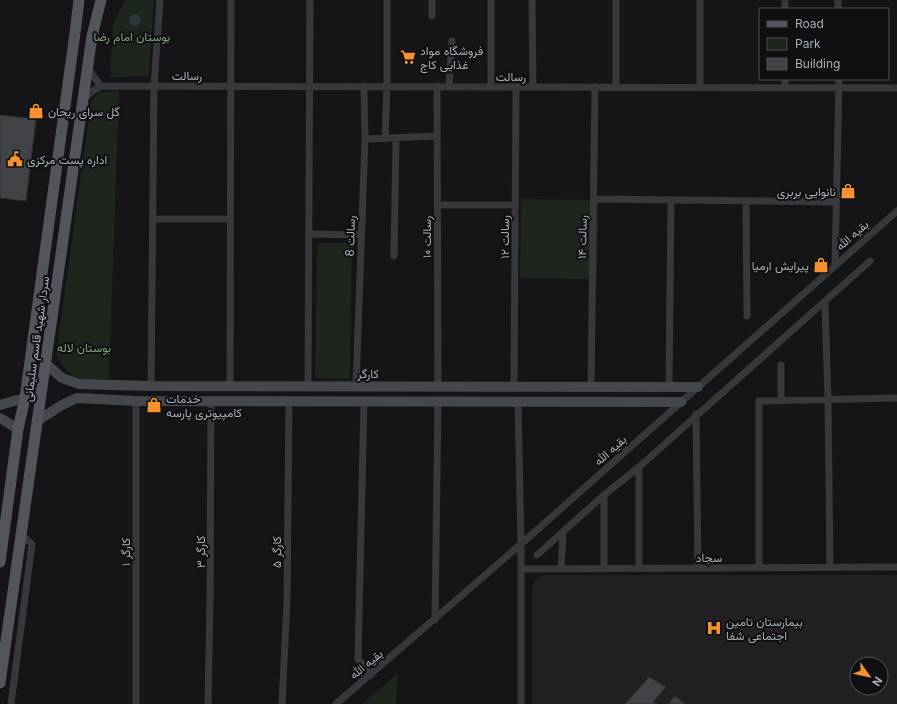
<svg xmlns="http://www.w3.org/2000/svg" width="897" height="704" font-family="Inter,Vazirmatn,sans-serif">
  <rect width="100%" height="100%" fill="#151517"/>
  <path fill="#212124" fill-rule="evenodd" d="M548 575H897V704H532V591L533 585 536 579 542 576ZM857 664H881V688H857Z"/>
  <path fill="#1d251d" d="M125 0H154L149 75 111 78V59L113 24Z
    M119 91 109 380C79 380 74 383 56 356L91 102 99 92Z
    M521 199 598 200 597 279 520 278Z
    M317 243H352L350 379 315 378Z
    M398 673 396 704H362Z"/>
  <path fill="#2b363b" d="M129 20a6 6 0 1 1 12 0a6 6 0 1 1-12 0Z"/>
  <path fill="#414347" stroke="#2f2f33" d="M0 115 36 119 26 201 0 198Z
    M649 677 666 687 653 702 657 704H625Z
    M675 696 685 704H668Z"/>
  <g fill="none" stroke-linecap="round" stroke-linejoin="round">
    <path stroke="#36383c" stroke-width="7" d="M432 0V16
      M532 0 533 87
      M838 0V9
      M785 9V0
      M88 66 93 76 101 86
      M437 86 438 387
      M449 87 452 41
      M491 87V0
      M616 87V0
      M700 87V0
      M785 87V79
      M83 100 91 92 101 86 897 88
      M365 139 437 136
      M385 139 387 86V0
      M594 199 836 202
      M746 201 747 316
      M437 205H515
      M153 219H230
      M309 234 361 235
      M394 256 396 138
      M835 265 839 79
      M825 301 828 400 830 567
      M781 365V401
      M151 386 154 86 160 0
      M230 386 231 0
      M308 386 310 0
      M356 386 365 139 364 86
      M514 387 516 87
      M591 387 595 87
      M669 387 671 201
      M136 401V704
      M364 401 358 659 371 675
      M518 401 521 544V704
      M696 414 698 568
      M639 467V568
      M604 495V569
      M537 555 604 495 639 467 870 261
      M759 568V401L897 398
      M521 569 897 567
      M561 569 563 533
      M435 620 438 401
      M11 704 32 544 21 535
      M208 704 210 603 211 401
      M282 704 287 601 289 401
      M336 704 521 544 897 211"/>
    <path stroke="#44474c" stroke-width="10" d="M45 363 62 378 79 384 151 386 698 387
      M0 405 25 398
      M0 418 18 429
      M37 421 62 405 77 398 136 401 681 402"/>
    <path stroke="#52555b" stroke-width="11" d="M0 562 18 429 25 398 75 33 79 0
      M0 683 92 36 101 0"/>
  </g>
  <defs>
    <g id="supermarket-bare" transform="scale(1.2)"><path d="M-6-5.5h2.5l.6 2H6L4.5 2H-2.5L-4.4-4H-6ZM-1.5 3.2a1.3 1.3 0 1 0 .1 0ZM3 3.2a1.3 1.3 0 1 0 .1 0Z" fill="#f5912e" stroke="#101012" stroke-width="2.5" paint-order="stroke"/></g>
    <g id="shop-bare" transform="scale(1.2)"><path d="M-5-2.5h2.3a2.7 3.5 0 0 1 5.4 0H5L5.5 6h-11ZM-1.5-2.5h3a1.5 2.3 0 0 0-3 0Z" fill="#f5912e" stroke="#101012" stroke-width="2.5" paint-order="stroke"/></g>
    <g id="civic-bare" transform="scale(1.2)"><path d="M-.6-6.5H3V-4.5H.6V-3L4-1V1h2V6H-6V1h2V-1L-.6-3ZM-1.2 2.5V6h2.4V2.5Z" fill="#f5912e" stroke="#101012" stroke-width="2.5" paint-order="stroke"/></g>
    <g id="hospital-bare" transform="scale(1.2)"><path d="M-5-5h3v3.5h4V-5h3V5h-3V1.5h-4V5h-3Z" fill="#f5912e" stroke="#101012" stroke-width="2.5" paint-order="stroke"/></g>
  </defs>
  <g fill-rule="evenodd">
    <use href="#supermarket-bare" x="408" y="57"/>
    <use href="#shop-bare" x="36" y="111"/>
    <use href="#civic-bare" x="15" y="159"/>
    <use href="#shop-bare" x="848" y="191"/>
    <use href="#shop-bare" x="821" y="265"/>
    <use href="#shop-bare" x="154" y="405"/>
    <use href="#hospital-bare" x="714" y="628"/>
  </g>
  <g text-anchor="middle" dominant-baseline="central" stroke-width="4" stroke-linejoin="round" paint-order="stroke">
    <g font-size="12" fill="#81a37d" stroke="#101012">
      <text x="132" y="36">بوستان امام رضا</text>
      <text x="84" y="347">بوستان لاله</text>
    </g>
    <g font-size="12" fill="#a6aeb7" stroke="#101012" text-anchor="start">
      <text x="420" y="50">فروشگاه مواد<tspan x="420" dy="14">غذایی کاج</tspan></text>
      <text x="48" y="111">گل سرای ریحان</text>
      <text x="27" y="159">اداره پست مرکزی</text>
      <text x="836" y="191" text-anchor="end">نانوایی بربری</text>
      <text x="809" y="265" text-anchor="end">پیرایش ارمیا</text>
      <text x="166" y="398">خدمات<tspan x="166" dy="14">کامپیوتری پارسه</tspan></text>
      <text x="726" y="621">بیمارستان تامین<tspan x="726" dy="14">اجتماعی شفا</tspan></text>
    </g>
    <g font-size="12" fill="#a6aeb7" stroke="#101012">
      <text x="187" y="75">رسالت</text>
      <text x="511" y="76">رسالت</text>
      <text transform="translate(852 235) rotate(-41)">بقیه الله</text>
      <text transform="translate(350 236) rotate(-88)">رسالت 8</text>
      <text transform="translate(426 237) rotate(-90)">رسالت ۱۰</text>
      <text transform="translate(504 237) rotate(-90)">رسالت ۱۲</text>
      <text transform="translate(582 237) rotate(-89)">رسالت ۱۴</text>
      <text transform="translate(36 339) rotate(-82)">سردار شهید قاسم سلیمانی</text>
      <text x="368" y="373">کارگر</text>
      <text transform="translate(610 450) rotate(-42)">بقیه الله</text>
      <text transform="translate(125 552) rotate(-90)">کارگر ۱</text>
      <text transform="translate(200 552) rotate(-90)">کارگر ۳</text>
      <text transform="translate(276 552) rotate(-90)">کارگر ۵</text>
      <text x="709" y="557">سجاد</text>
      <text transform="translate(366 664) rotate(-40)">بقیه الله</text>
    </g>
  </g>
  <rect x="759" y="8" width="130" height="72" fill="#101012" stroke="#4c4f54"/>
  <rect x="767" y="21" width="20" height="6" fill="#52555b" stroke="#4c4f54"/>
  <text x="795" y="28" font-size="12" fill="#a6aeb7">Road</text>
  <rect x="767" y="38" width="20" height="12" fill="#1d251d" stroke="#4c4f54"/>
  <text x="795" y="48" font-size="12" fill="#a6aeb7">Park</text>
  <rect x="767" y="58" width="20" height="12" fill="#414347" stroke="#4c4f54"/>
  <text x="795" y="68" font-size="12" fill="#a6aeb7">Building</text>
  <g transform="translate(869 676) rotate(123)"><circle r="19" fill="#101012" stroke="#4c4f54"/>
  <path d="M0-3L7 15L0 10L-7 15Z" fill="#f5912e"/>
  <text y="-6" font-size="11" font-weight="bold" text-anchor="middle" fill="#a6aeb7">N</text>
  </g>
</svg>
